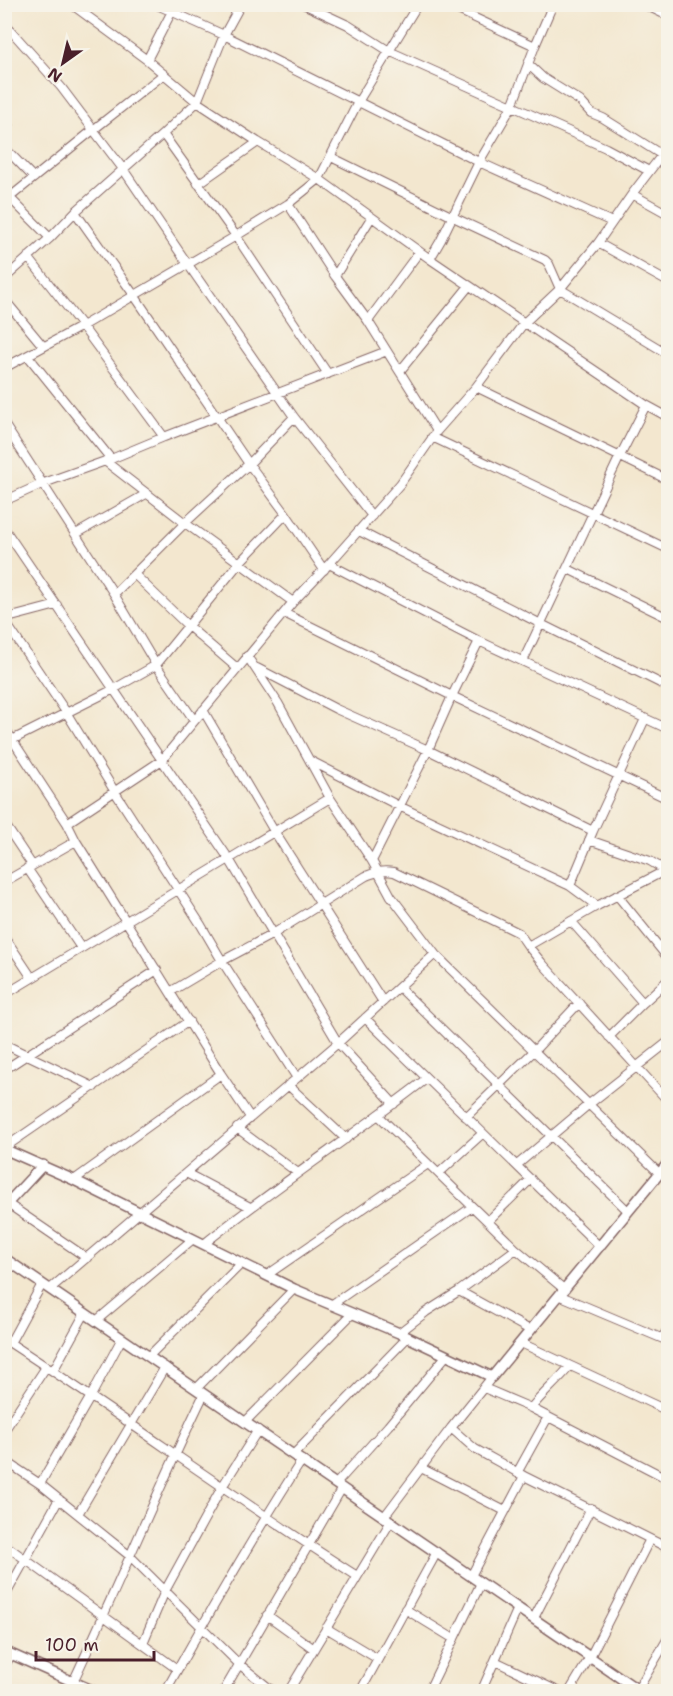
<svg xmlns="http://www.w3.org/2000/svg" width="673" height="1696" font-family="'Shantell Sans',sans-serif">
  <rect width="100%" height="100%" fill="#f7f3e8"/>
  <filter id="ink" filterUnits="userSpaceOnUse"><feTurbulence type="fractalNoise" baseFrequency=".0167" numOctaves="2"/><feDisplacementMap in="SourceGraphic" scale="12" xChannelSelector="R" yChannelSelector="G"/><feConvolveMatrix kernelMatrix="1 2 1 2 8 2 1 2 1" color-interpolation-filters="sRGB"/></filter>
  <filter id="wash" filterUnits="userSpaceOnUse"><feTurbulence type="fractalNoise" baseFrequency=".008" numOctaves="4" result="noise"/><feDisplacementMap in="SourceGraphic" scale="24" xChannelSelector="R" yChannelSelector="G"/><feGaussianBlur stdDeviation="1.35" result="paint"/><feColorMatrix in="noise" values="0 0 0 0 0 0 0 0 0 0 0 0 0 0 0 0 0 1.4 0 .05"/><feComposite in="paint" operator="in"/></filter>
  <g filter="url(#wash)">
    <rect width="100%" height="100%" fill="#f3e7cf"/>
  </g>
  <g filter="url(#ink)">
    <g fill="none" stroke-linecap="round" stroke-linejoin="round">
      <g stroke="#856564" stroke-width="10">
        <path id="minor" d="M71 4 147 60 197 102 258 142 319 179 430 259 646 405 668 417
          M155 4 224 35 479 162 612 222
          M303 4 348 25 389 51 512 106 606 148 649 171
          M445 4 535 46
          M643 4 668 16
          M4 23 61 87 123 169 187 263 294 417 372 516
          M147 60 171 13
          M528 64 543 78 580 101 591 113 603 118 662 155
          M4 118C11 123 11 127 4 131
          M163 134 236 236 328 374
          M4 147 34 178
          M331 157 453 217 545 260 549 264 560 289 668 354
          M198 184 258 142
          M632 194 668 214
          M10 198 50 238
          M4 202 93 130 164 74
          M288 204 335 276 368 321 437 431
          M75 212 134 295 249 464 286 514 324 570
          M598 243 668 282
          M28 257 82 326 164 437
          M430 259 441 240 479 162 512 106 535 46 553 4
          M335 276 371 218
          M4 279 50 238 75 212 163 134 197 102 224 35 241 4
          M4 299 43 346
          M368 321 419 252
          M28 356 111 459
          M4 368 82 326 236 236 288 204 319 179 358 102 418 4
          M400 371 469 286
          M476 387 668 480
          M4 424 114 594 156 665 194 720
          M432 437 668 549
          M105 461 185 523 293 602
          M4 501 44 483 111 459 164 437 387 351
          M4 528 229 859 338 1043 394 1104
          M359 531 541 624 668 687
          M76 534 146 494
          M329 564 479 641 668 729
          M568 569 668 618
          M134 574 188 626 237 668
          M114 594 185 523 249 464 294 417
          M284 613 452 696 668 799
          M4 619 57 605
          M4 620 66 712 115 792 201 925 222 961 297 1078
          M247 656 278 703 330 798 372 861 391 896 435 954 660 1174
          M523 661 619 458 646 405
          M257 668 336 709 428 750 593 831
          M203 710 274 831 383 1002
          M4 727 67 823 76 841 221 1074 250 1117
          M4 744 112 690 156 665 240 562 286 514
          M311 761 399 806 570 886
          M4 823 32 865
          M67 823 162 760 293 602 329 564 400 484 437 431 476 387 524 323 560 289 598 243 632 194 668 147
          M589 840 650 861 668 872
          M372 861 428 750 452 696 479 641
          M27 868 81 948
          M4 882 76 841
          M617 895 668 958
          M597 906 570 886 593 831 645 719
          M571 921 643 1003
          M4 936 32 978
          M528 946 542 963 668 1101
          M399 987 628 1211
          M170 992 222 961 273 934 366 876C376 872 383 870 394 872L511 929 519 933 528 946 597 906 666 870
          M4 995 330 798
          M365 1018 600 1247
          M609 1037 643 1003 668 980
          M4 1044 94 1087
          M4 1070 157 970
          M288 1085 346 1139
          M378 1115 516 1249 565 1290
          M466 1117 534 1051 579 1003
          M237 1128 298 1173
          M4 1148 189 1021
          M517 1165 588 1105 668 1042
          M186 1173 250 1207
          M439 1173 483 1133
          M74 1180 221 1074
          M8 1204 87 1258
          M488 1221 531 1179
          M204 1244C276 1186 353 1136 426 1079
          M267 1275 428 1164
          M50 1289 338 1043 435 954
          M459 1291 530 1330
          M561 1296 668 1341
          M331 1305 472 1207
          M96 1321 193 1239
          M399 1333 426 1312 459 1291 516 1249
          M662 1338 668 1329
          M4 1339C123 1416 237 1500 357 1576
          M10 1343 42 1284
          M521 1343 668 1411
          M149 1356 242 1263
          M53 1371 85 1313
          M484 1388 531 1408 668 1479
          M196 1389 294 1289
          M531 1408C543 1393 558 1381 570 1366
          M245 1422 352 1314
          M451 1428 475 1449 524 1476 668 1548
          M4 1431 46 1367
          M293 1455 408 1337
          M4 1460 40 1484 130 1556 239 1664 274 1692
          M421 1468 505 1511
          M517 1473 548 1417
          M663 1477 668 1465
          M40 1484 91 1396 122 1338
          M336 1484 388 1426 446 1356
          M78 1514 165 1367
          M384 1517 451 1428 492 1377
          M4 1544 177 1669
          M471 1576 524 1476
          M4 1598 59 1499
          M405 1609 454 1639
          M267 1615 314 1649
          M534 1618 591 1508
          M326 1628 378 1659
          M143 1643 165 1591 222 1487 258 1430
          M495 1661 560 1692
          M4 1667 11 1655
          M73 1682C118 1586 158 1489 204 1394
          M638 1689 668 1638
          M165 1692C209 1613 253 1536 302 1460
          M223 1692 342 1488
          M288 1692 391 1521
          M360 1692 437 1552
          M428 1692 481 1583
          M481 1692 518 1608
          M569 1692 590 1657 650 1539"/>
      </g>
      <g stroke="#856564" stroke-width="12">
        <path id="tertiary" d="M4 1149 74 1180 294 1289 399 1333 492 1377 668 1163
          M4 1207 43 1165
          M4 1258 641 1692
          M4 1651 96 1692"/>
      </g>
      <use href="#minor" stroke="#fff" stroke-width="8"/>
      <use href="#tertiary" stroke="#fff" stroke-width="9"/>
    </g>
  </g>
  <rect width="673" height="1696" fill="none" stroke="#f7f3e8" stroke-width="24"/>
  <g transform="translate(63 63) rotate(214)" stroke="#f7f3e8" stroke-width="4.5" paint-order="stroke">
  <path d="M0-4.5L10 22L0 15L-10 22Z" fill="#4a1f2b"/>
  <text y="-9" font-size="16" font-weight="bold" text-anchor="middle" fill="#4a1f2b">N</text>
  </g>
  <path d="M36 1651v9h118v-9" fill="none" stroke="#4a1f2b" stroke-width="3"/>
  <text x="45" y="1651" font-size="18" fill="#4a1f2b" stroke="#f7f3e8" stroke-width="4.5" paint-order="stroke">100 m</text>
</svg>
